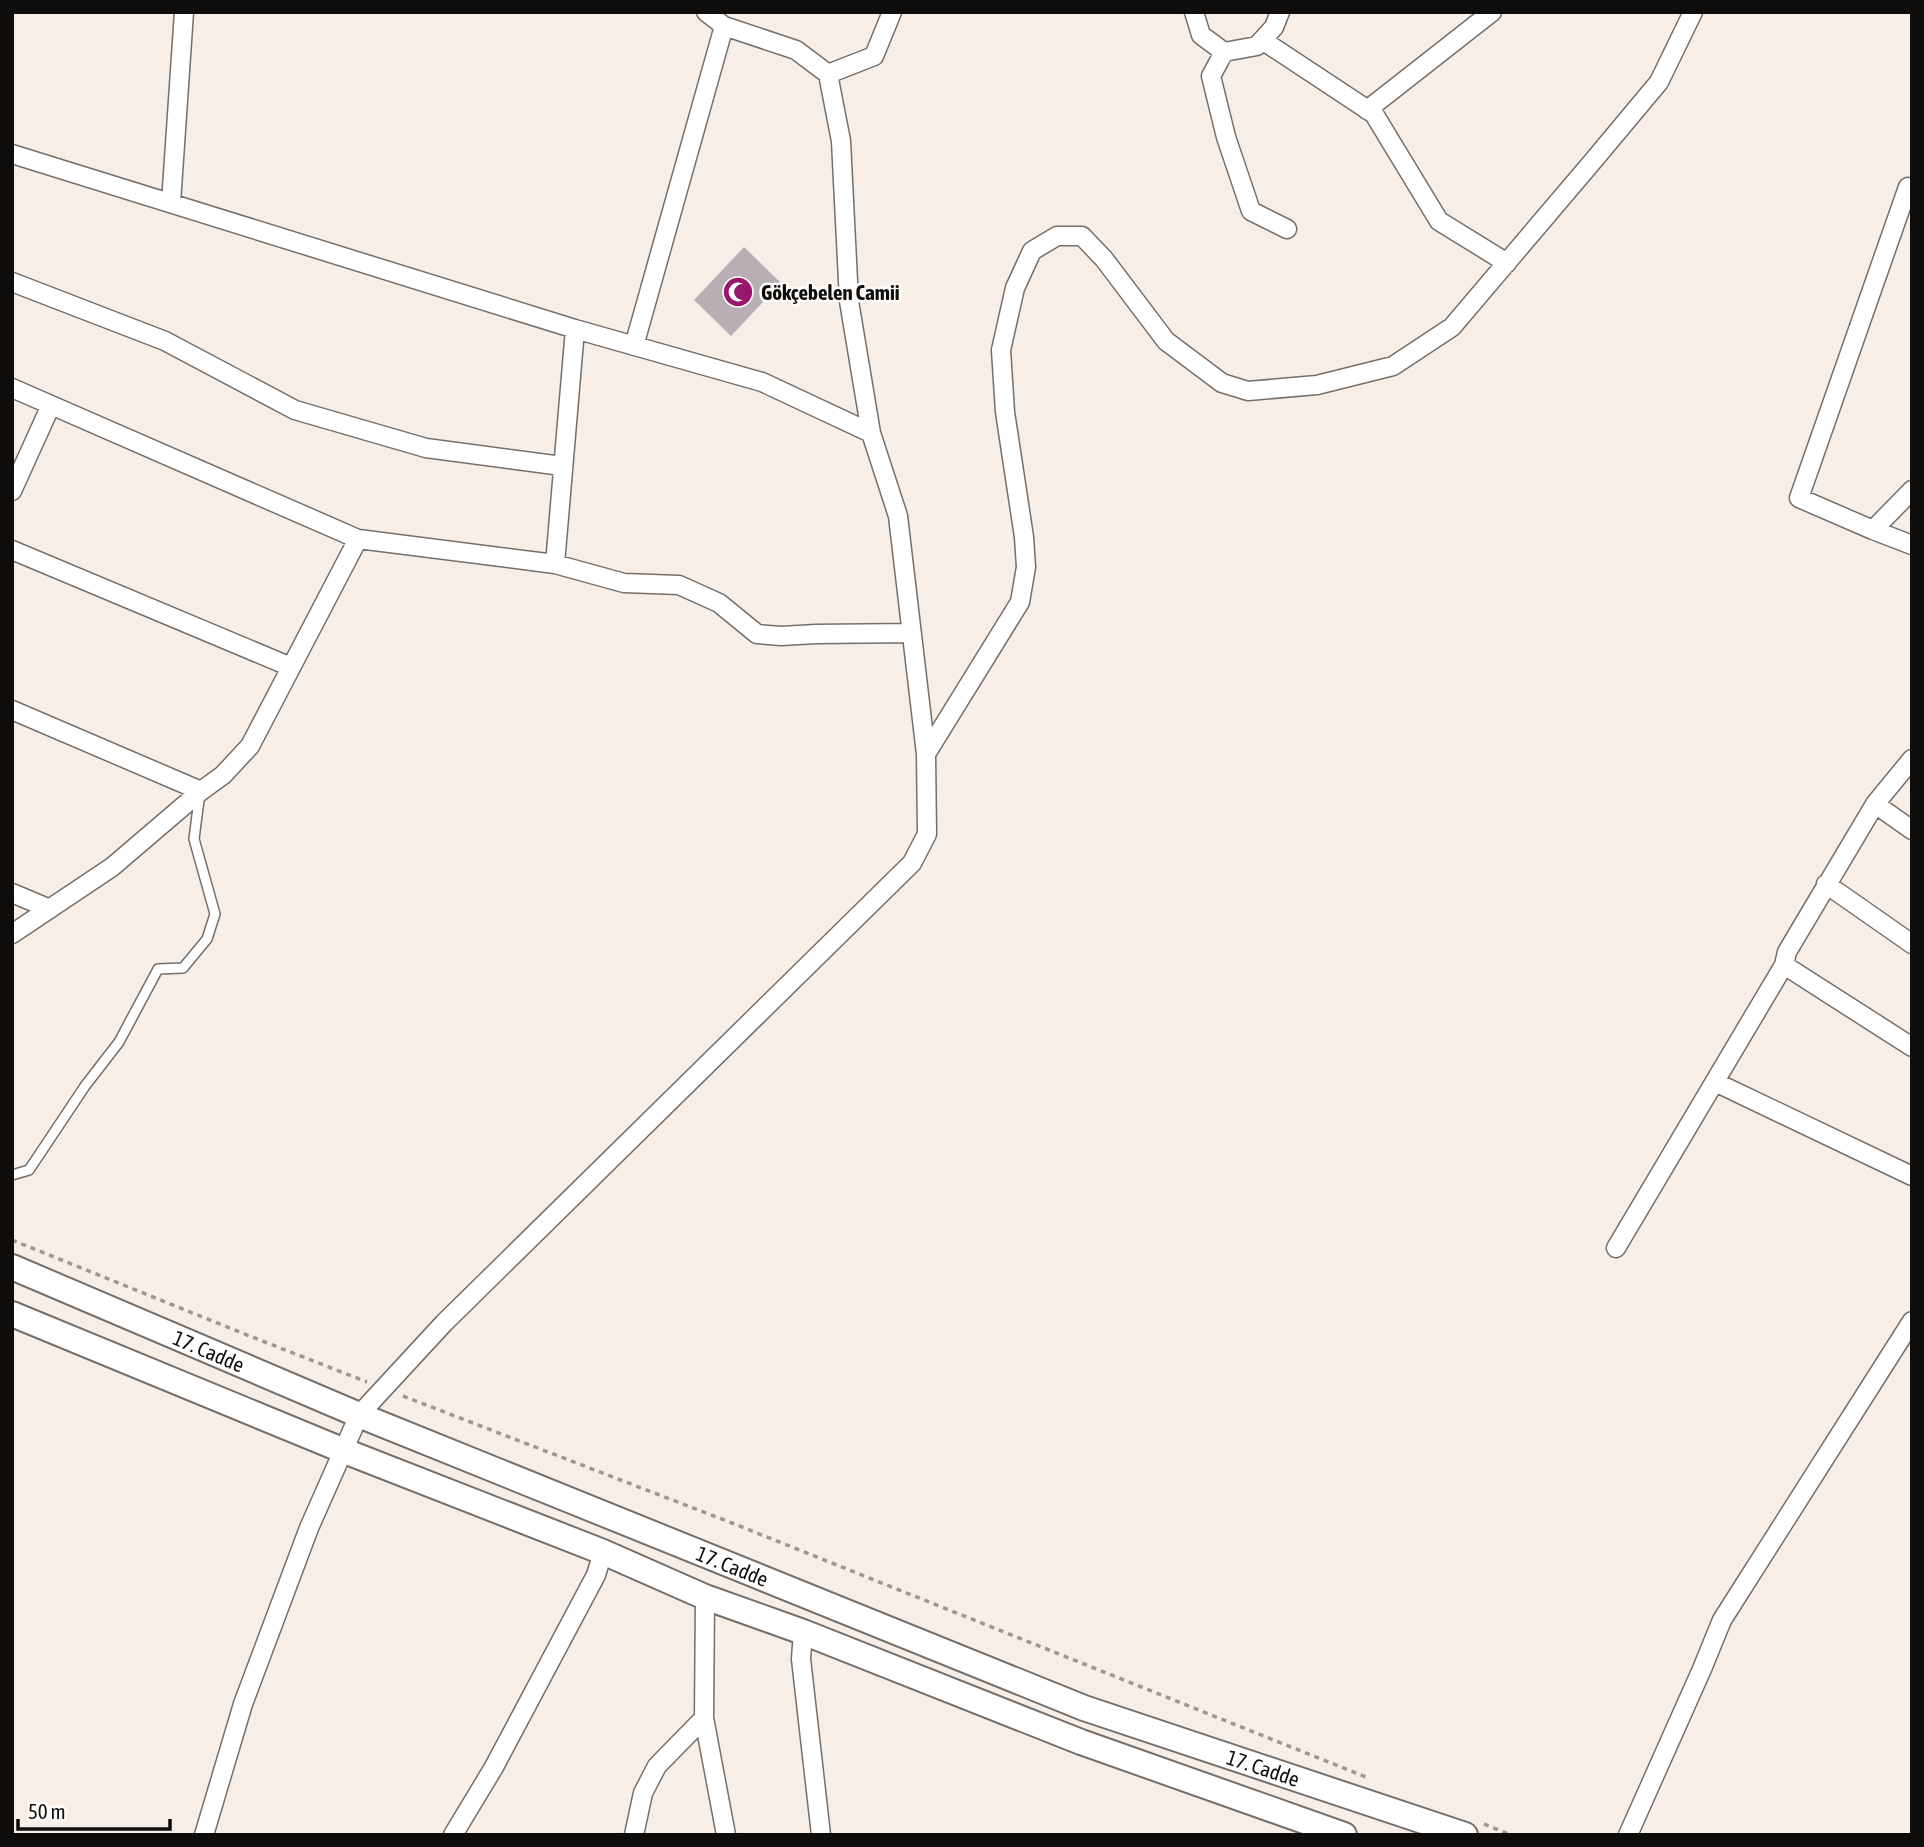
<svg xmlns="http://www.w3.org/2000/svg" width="1924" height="1847" font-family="'Asap Condensed',sans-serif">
  <rect width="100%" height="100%" fill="#f7eee8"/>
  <path fill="#b8afb5" d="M744 247 781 283 731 336 694 300Z"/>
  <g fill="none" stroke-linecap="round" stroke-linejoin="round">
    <g stroke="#766e69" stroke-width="12">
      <path id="lane" d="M12 1175 29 1170 85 1086 119 1042 158 969 183 968 207 939 215 914 194 839 200 792"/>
    </g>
    <g stroke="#766e69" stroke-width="21">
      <path id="street" d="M706 12 724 26 796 50 828 74 841 141 849 301 871 433
        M1194 12 1201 35 1224 52 1257 46 1274 27 1280 12
        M1262 40 1374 114 1439 221 1507 263
        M1224 52 1211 76 1226 137 1251 211 1287 229
        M828 74 874 56 892 12
        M1367 110 1492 12
        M12 154 575 329 762 382 871 433 898 516 926 754 927 834 912 863 444 1323 359 1415 309 1528 243 1704 204 1835
        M1908 187 1799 498 1873 530 1912 545
        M171 203 184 12
        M12 282 165 341 295 410 426 448 562 466
        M634 346 724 26
        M12 388 358 539 555 564 624 583 679 585 719 603 757 634 781 636 816 634 912 633
        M12 491 51 405
        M1873 530 1912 490
        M12 550 291 667
        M555 564 575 329
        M12 710 201 791
        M926 754 1020 602 1026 567 1024 537 1005 412 1001 350 1015 288 1032 251 1057 236H1082L1104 259 1166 341 1222 383 1248 391 1317 385 1393 366 1452 327 1593 161 1659 82 1693 12
        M1875 804 1912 830
        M1826 884 1912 944
        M12 893 50 909
        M12 934 112 867 201 791 223 775 250 746 358 539
        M1784 965 1912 1047
        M1715 1082 1912 1176
        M1616 1248 1784 965 1787 952 1875 804 1912 759
        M705 1597 704 1718 726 1835
        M803 1632 801 1659 821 1835
        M453 1835 494 1767 596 1575 603 1552
        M634 1835 643 1793 657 1766 704 1718
        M1628 1835 1702 1669 1722 1620 1912 1321"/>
    </g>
    <g stroke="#766e69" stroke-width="28">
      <g id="secondary">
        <path id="s1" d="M12 1267 359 1415 1084 1708 1465 1835"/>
        <path d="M12 1314 342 1450 603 1552 705 1597 803 1632 1081 1742 1344 1835"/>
      </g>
    </g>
    <path stroke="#9d9692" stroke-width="3.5" stroke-dasharray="5 5" stroke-linecap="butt" d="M12 1240 242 1333 367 1382
      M403 1396 732 1523 1366 1777
      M1484 1824 1511 1835"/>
    <use href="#lane" stroke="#fff" stroke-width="9"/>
    <use href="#street" stroke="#fff" stroke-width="18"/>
    <use href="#secondary" stroke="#fff" stroke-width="24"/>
  </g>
  <defs>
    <g id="mosque-disc" transform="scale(1.575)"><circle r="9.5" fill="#98176d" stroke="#fffdfb"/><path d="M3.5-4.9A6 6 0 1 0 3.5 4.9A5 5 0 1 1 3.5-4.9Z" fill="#fff"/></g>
  </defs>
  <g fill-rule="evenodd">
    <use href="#mosque-disc" x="738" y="292"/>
  </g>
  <g text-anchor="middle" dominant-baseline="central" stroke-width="5" stroke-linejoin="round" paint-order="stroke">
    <g font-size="21" font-weight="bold" fill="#0f0d0b" stroke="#fffdfb" text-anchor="start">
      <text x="761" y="292">Gökçebelen Camii</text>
    </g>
    <g font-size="21" fill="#0f0d0b" stroke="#fffdfb">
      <text stroke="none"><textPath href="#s1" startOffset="214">17. Cadde</textPath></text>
      <text stroke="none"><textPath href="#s1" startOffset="780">17. Cadde</textPath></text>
      <text stroke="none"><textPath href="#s1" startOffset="1348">17. Cadde</textPath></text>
    </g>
  </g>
  <rect width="1924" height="1847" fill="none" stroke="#0f0d0b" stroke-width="28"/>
  <path d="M18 1819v10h152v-10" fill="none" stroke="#0f0d0b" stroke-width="3.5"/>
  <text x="28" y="1819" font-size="21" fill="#0f0d0b" stroke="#fffdfb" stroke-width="5" paint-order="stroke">50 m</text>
</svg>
